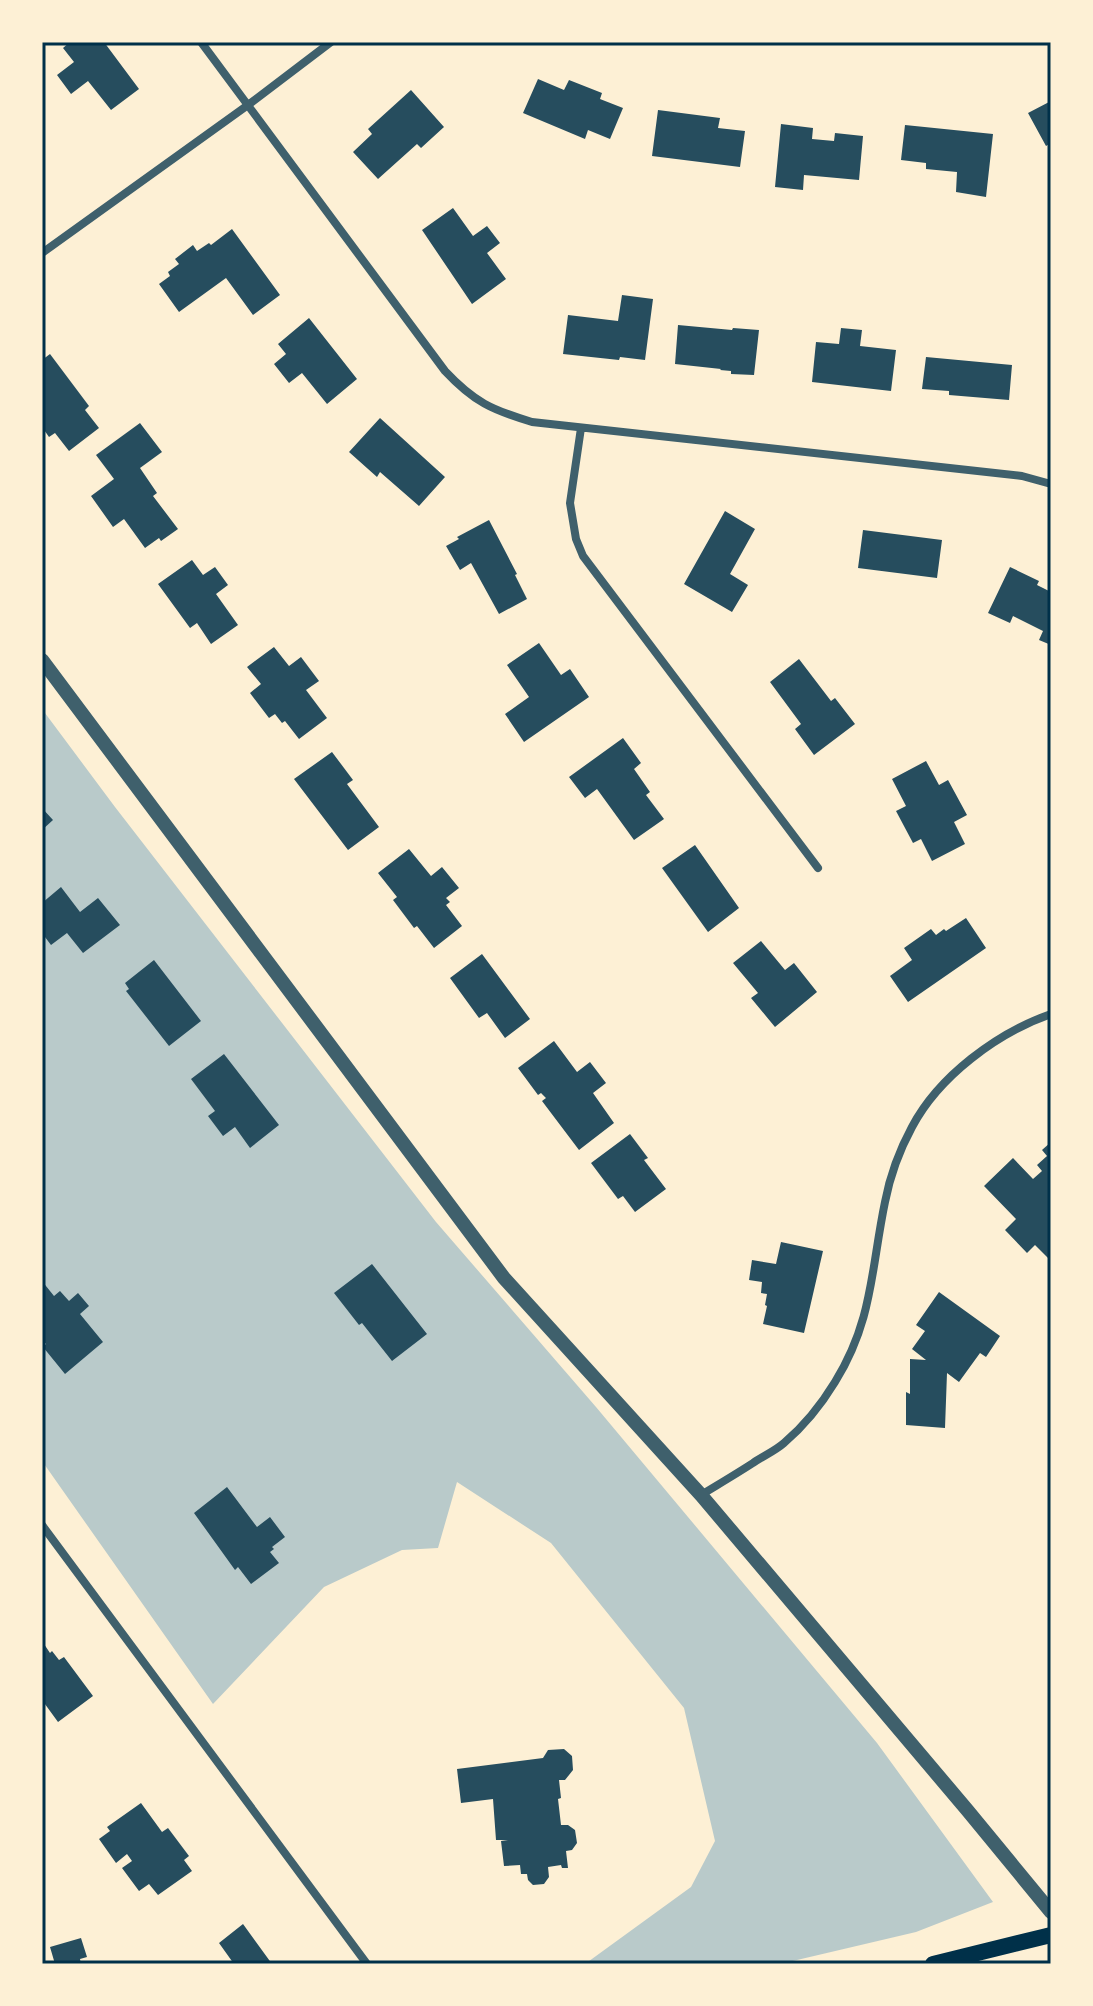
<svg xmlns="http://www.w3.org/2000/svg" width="1093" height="2006" font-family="Rubik,sans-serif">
  <rect width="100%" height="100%" fill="#fdf0d5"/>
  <path fill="#b9caca" d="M42 709 115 807 436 1222 596 1407 877 1743 993 1902 916 1932 780 1964H585L691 1887 715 1841 684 1708 551 1543 457 1482 438 1548 402 1550 324 1587 213 1704 42 1461Z"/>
  <path fill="#264d5e" d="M70 42H104L139 89 111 110 88 81 71 94 57 75 74 62 63 48Z
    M538 79 564 90 569 80 602 93 600 99 623 108 610 139 588 130 585 139 523 113Z
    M411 90 444 127 421 148 417 144 378 179 353 152 372 134 368 129Z
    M1051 101V143L1046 146 1028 113Z
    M658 110 720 118 718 128 745 131 740 167 652 156Z
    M781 124 813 128 812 139 834 141 835 133 863 136 859 180 804 175 803 190 775 187Z
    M905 125 993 134 986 197 956 192 957 172 926 169V163L901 160Z
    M453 208 473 236 487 226 500 243 487 253 506 279 472 304 422 230Z
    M232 229 280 295 253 315 226 278 179 312 159 284 170 276 168 272 179 264 175 259 193 245 197 251 209 243 211 245Z
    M622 295 653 299 645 360 620 357 619 360 563 354 568 315 618 321Z
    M309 318 357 379 327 404 302 373 289 383 274 364 286 354 278 344Z
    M678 325 732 330 733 328 759 330 754 375 731 374V371L720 370 721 369 675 364Z
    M841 328 862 330 860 346 896 350 891 391 812 382 816 342 839 344Z
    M50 354 89 406 85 410 99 428 69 451 55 433 49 437 42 427V360Z
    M926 357 1012 365 1009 400 949 395V391L922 389Z
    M380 418 445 477 419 506 380 472 377 477 349 452Z
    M140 423 162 452 140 468 157 493 153 496 178 529 161 541 159 538 145 548 124 519 113 527 91 496 114 479 96 455Z
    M725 511 755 529 730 574 748 585 732 612 684 584Z
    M489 520 517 574 515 575 527 599 499 614 471 563 460 570 446 546 459 539 457 537Z
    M863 530 942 540 937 578 858 568Z
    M192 560 203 575 215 567 228 585 216 594 238 625 211 644 197 623 190 628 158 584Z
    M1010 567 1039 581 1037 585 1051 592V645L1039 640 1043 631 1013 616 1010 623 988 613Z
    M539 643 561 675 570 669 589 697 524 742 505 714 529 697 507 665Z
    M274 647 289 666 301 657 319 681 306 690 327 718 299 739 285 721 282 723 275 714 269 718 250 693 261 684 247 667Z
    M799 659 831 701 835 698 855 724 814 755 795 729 801 724 770 682Z
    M623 738 641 763 634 769 650 792 646 795 664 819 634 840 597 789 585 798 569 777Z
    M332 752 353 780 347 784 379 827 348 850 294 779Z
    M926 761 939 785 948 780 967 815 954 822 965 844 932 861 921 839 913 843 896 811 906 806 892 779Z
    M42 808 53 820 42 830Z
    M695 845 739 908 708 932 662 868Z
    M409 849 431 876 442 867 459 888 446 898 450 902 446 905 462 926 434 948 417 926 414 928 393 900 397 897 378 873Z
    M61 887 80 912 98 898 120 925 83 953 67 933 51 945 42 933V903Z
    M966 918 986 948 908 1002 890 976 912 960 904 948 931 929 936 935 944 929 946 931Z
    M761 941 785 970 794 963 817 992 775 1027 751 998 758 993 733 963Z
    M482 954 530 1019 505 1038 487 1013 479 1018 450 978Z
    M154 960 201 1021 169 1046 126 991 129 989 125 983Z
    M554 1041 577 1072 590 1062 606 1083 593 1093 614 1123 579 1150 542 1101 546 1098 541 1093 538 1095 518 1068Z
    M224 1054 279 1125 250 1148 235 1127 223 1136 208 1116 215 1111 191 1079Z
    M630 1134 648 1158 644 1160 666 1189 635 1212 623 1196 618 1199 591 1163Z
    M1051 1142V1261L1035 1245 1027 1253 1005 1230 1016 1219 984 1186 1013 1158 1033 1179 1042 1171 1037 1165 1047 1156 1042 1150Z
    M781 1242 823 1251 804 1333 763 1324 767 1306 765 1305 767 1294 761 1293 762 1282 749 1280 752 1260 776 1264Z
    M372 1264 427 1334 392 1361 362 1323 359 1325 334 1293Z
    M42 1281 54 1296 60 1291 69 1301 78 1293 89 1306 80 1314 103 1342 65 1374 43 1347 46 1344 42 1339Z
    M939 1292 1000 1336 986 1357 980 1353 959 1382 947 1373 945 1428 906 1425V1392L910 1394V1359L926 1360 912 1349 925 1331 916 1325Z
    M227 1487 257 1527 270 1517 285 1537 272 1547 274 1549 270 1552 279 1563 251 1584 238 1567 235 1570 194 1513Z
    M42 1641 50 1653 52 1651 59 1660 64 1657 93 1696 58 1722 42 1700Z
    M564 1749 572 1756 573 1770 565 1780H559L561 1798 558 1799 561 1825H568L575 1830 577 1843 572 1850 566 1851 568 1868H562L561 1865 548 1867 549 1877 544 1884 533 1885 528 1880 527 1874H521L520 1865 504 1866 501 1841 508 1840H496L493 1799 461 1803 457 1769 543 1758 548 1750Z
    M141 1803 162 1832 168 1828 189 1856 184 1860 192 1871 158 1895 149 1884 139 1891 122 1868 132 1861 127 1854 116 1863 99 1839 110 1831 107 1827Z
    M243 1924 272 1964H234L219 1943Z
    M81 1938 87 1957 80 1959 81 1964H55L50 1947Z"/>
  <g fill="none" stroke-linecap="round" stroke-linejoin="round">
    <path stroke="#3f606c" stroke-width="8" d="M201 42 445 371C474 402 492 410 532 422L1022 476 1051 484
      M42 253 248 105 331 42
      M581 428 570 503 576 539 583 556 818 868
      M701 1495C719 1484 736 1474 753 1463 763 1456 775 1451 784 1443 804 1426 821 1405 835 1382 873 1321 871 1269 885 1202 890 1176 899 1151 912 1127 939 1076 997 1033 1051 1014
      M42 1525 367 1964"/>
    <path stroke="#3f606c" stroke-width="14" d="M42 660 504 1278 701 1495 968 1811 1051 1912"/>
    <path stroke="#003049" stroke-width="16" d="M933 1964 1051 1935"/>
  </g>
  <rect width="1093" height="2006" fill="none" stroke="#fdf0d5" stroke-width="88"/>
  <rect x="44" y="44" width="1005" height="1918" fill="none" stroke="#003049" stroke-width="3"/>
</svg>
